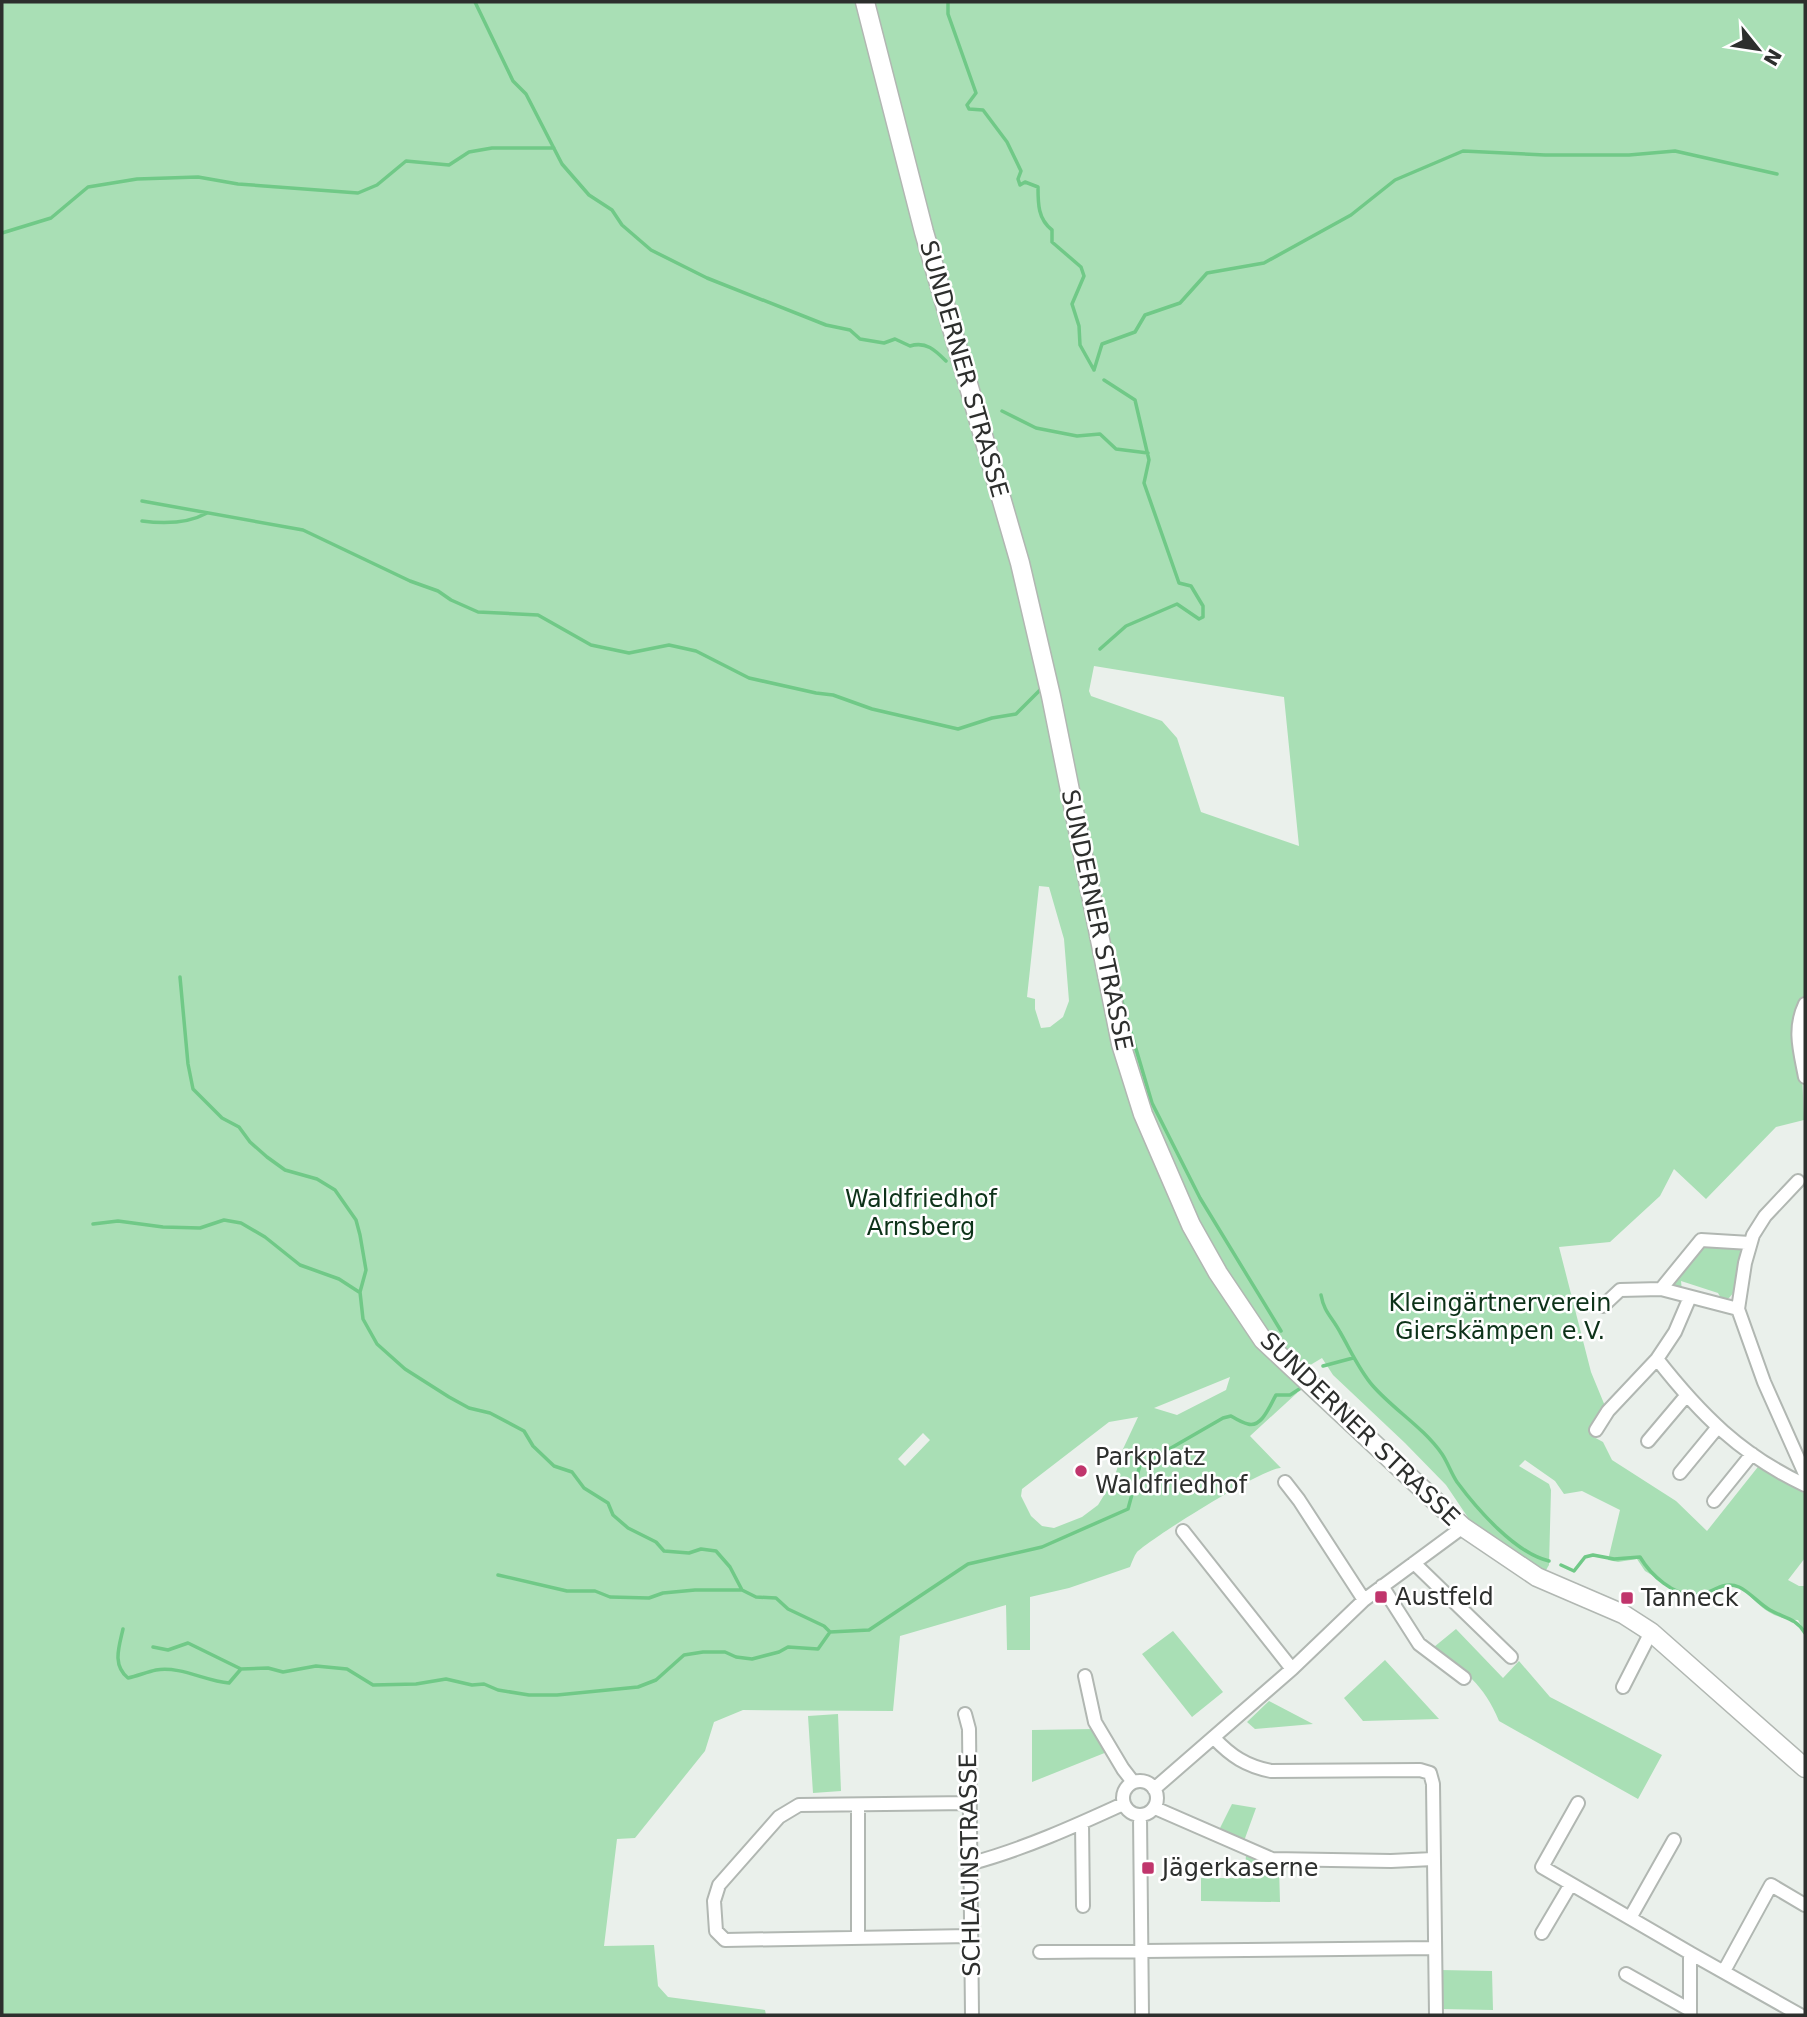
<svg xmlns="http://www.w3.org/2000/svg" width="1807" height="2017" font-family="'DejaVu Sans',sans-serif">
  <rect width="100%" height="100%" fill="#eaf0eb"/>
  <path fill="#a9dfb5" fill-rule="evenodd" d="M2 2H1805V1013L1800 1024 1804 1120 1776 1127 1706 1199 1674 1169 1660 1196 1610 1242 1559 1247 1591 1372 1605 1406 1590 1435 1603 1442 1612 1460 1676 1501 1707 1531 1761 1463 1805 1494V1558L1788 1580 1799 1586H1805V1632L1798 1620C1770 1619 1760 1606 1741 1587H1725L1692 1599 1645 1571 1637 1559 1618 1562 1608 1560 1620 1510 1582 1491 1564 1494 1555 1481 1525 1460 1519 1466 1549 1484 1551 1490 1549 1565 1546 1570H1540L1469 1519 1446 1485 1405 1443 1333 1375 1322 1358 1307 1367 1297 1393 1250 1436 1281 1468C1264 1467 1153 1537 1137 1552 1134 1556 1132 1562 1130 1567L1069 1588 1030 1597V1650H1007L1006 1605 900 1636 893 1711 743 1710 714 1722 705 1751 635 1838 617 1839 604 1946 654 1945 658 1986 668 1997 765 2010 766 2015H2ZM1094 666 1284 697 1299 846 1201 812 1177 738 1162 721 1091 696 1089 691ZM1039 886 1049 887 1064 939 1069 1001 1063 1017 1050 1027 1041 1028 1035 1009V999L1027 997ZM1230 1377 1226 1390 1177 1415 1154 1408ZM1138 1417 1123 1449 1114 1479 1098 1505 1082 1517 1054 1528 1042 1526 1031 1516 1021 1496 1022 1489 1109 1422ZM923 1433 930 1440 905 1466 898 1459Z
    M1699 1246 1740 1248C1744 1263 1739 1296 1723 1302L1718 1293 1681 1281 1682 1291 1670 1285Z
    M1456 1629 1503 1678 1519 1661 1550 1697 1662 1755 1638 1799 1499 1721C1484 1684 1464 1671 1434 1647Z
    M1173 1631 1223 1692 1192 1717 1142 1654Z
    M1385 1660 1439 1719 1363 1721 1344 1698Z
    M1269 1701 1313 1724 1255 1729 1247 1722Z
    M838 1714 841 1791 813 1793 808 1716Z
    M1094 1729 1107 1752 1032 1782V1730Z
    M1232 1804 1256 1808 1244 1841 1219 1830Z
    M1246 1853 1279 1866 1280 1902 1201 1901V1878H1245Z
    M1440 1970 1492 1971 1493 2010 1442 2009Z"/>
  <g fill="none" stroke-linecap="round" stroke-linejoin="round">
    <path stroke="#70c987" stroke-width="3.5" d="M475 2 513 81 526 94 562 164 589 195 612 210 622 225 651 250 707 278 826 325 850 330 860 339 884 343 895 339 910 346C926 341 935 350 946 361
      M948 2V14L976 93 967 105 969 109 983 110 1007 142 1021 171 1018 179 1020 185 1025 182 1038 187C1038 204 1038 219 1052 230V242L1081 267 1084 276 1072 304 1079 326 1080 345 1094 370
      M2 233 51 218 88 187 137 179 198 177 238 184 358 193 377 185 406 161 449 165 469 152 492 148H554
      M1094 370 1102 344 1135 332 1145 315 1180 303 1207 273 1264 263 1351 215 1395 180 1463 151 1545 155H1629L1675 151 1777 174
      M1002 411 1036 428 1077 436 1100 434 1116 449 1148 453
      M142 501 303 530 410 581 438 591 451 600 478 612 538 615 591 645 629 653 669 645 696 651 749 678 816 693 833 695 872 709 958 729 992 718 1016 714 1040 690
      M142 521C164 524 187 524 207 513
      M1100 649 1126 626 1177 604 1199 619 1203 617V606L1191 586 1179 583 1144 483 1149 460 1135 400 1104 380
      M180 977 188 1064 193 1089 222 1118 239 1127 250 1142 267 1157 285 1170 317 1179 335 1190 356 1220 360 1235 366 1270 360 1292 363 1319 377 1344 405 1369 449 1397 469 1408 490 1413 524 1431 533 1446 554 1466 572 1472 584 1488 608 1503 613 1515 628 1528 656 1542 664 1551 689 1553 701 1549 716 1551 730 1567 742 1590 756 1597 776 1598 788 1609 824 1626 830 1632 869 1630 968 1564 1042 1547 1128 1509 1140 1465 1144 1464
      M1118 988 1152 1103 1200 1198 1281 1331
      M93 1224 118 1221 163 1227 200 1228 224 1220 241 1223 265 1237 300 1265 339 1279 359 1292
      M1321 1295C1324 1312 1332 1317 1340 1332 1351 1351 1359 1370 1373 1386 1394 1410 1423 1427 1442 1454 1448 1463 1451 1473 1457 1482 1477 1509 1515 1553 1549 1561
      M1323 1366 1353 1358
      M1145 1463 1223 1418 1231 1416C1236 1419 1242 1423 1248 1424 1262 1428 1270 1405 1276 1395H1290L1304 1386
      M1561 1565 1574 1571 1585 1557 1593 1555 1614 1559 1640 1557C1650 1574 1674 1597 1697 1595 1712 1594 1722 1580 1739 1587 1750 1592 1759 1604 1770 1610 1784 1618 1796 1618 1805 1633
      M498 1575 567 1591H595L610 1597 649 1598 663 1593 695 1590H742
      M123 1629C119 1647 112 1665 128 1678 137 1676 147 1672 156 1670 181 1666 205 1681 229 1683L241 1669
      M153 1647 168 1650 188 1643 241 1669 268 1668 283 1672 316 1666 347 1669 373 1685 416 1684 446 1679 472 1685 484 1684 498 1690 529 1695H557L638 1687 656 1680 684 1655 703 1652H725L736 1657 752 1659 779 1652 788 1647 818 1649 830 1632"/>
    <g stroke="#b1b7b2" stroke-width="16">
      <path id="street" d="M1805 1004C1793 1029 1800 1051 1805 1077
        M1798 1181 1765 1216 1753 1235 1745 1263 1738 1309 1764 1382 1805 1474
        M1661 1289 1701 1240 1750 1243
        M1603 1306 1620 1290 1661 1289 1738 1309
        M1657 1359 1675 1332 1690 1297
        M1596 1430 1608 1411 1657 1359C1700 1414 1741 1455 1805 1485
        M1648 1441 1686 1396
        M1680 1473 1717 1428
        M1285 1482 1299 1500 1364 1600
        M1714 1501 1752 1454
        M1183 1531 1292 1669
        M1414 1563 1511 1657
        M1382 1586 1419 1644 1464 1678
        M1085 1676 1095 1722 1123 1769 1133 1782
        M1623 1687 1651 1632
        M965 1714 969 1729 972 2015
        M1214 1738C1231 1756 1246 1766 1271 1771L1420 1770 1430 1773 1433 1784 1436 2015
        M1123 1798a17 17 0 1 1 34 0a17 17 0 1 1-34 0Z
        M1154 1789 1292 1669 1364 1600 1463 1527
        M970 1803 799 1805 779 1817 719 1885 714 1901 716 1931 725 1940 971 1936
        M1578 1803 1542 1867 1690 1953V2015
        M858 1805V1937
        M1155 1808 1272 1859 1391 1861 1433 1859
        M1140 1816 1142 2015
        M1082 1823 1083 1906
        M972 1863C1024 1849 1075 1826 1123 1804
        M1630 1918 1674 1840
        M1542 1933 1571 1884
        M1040 1952 1434 1948
        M1690 1953 1800 2015
        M1724 1971 1771 1885 1805 1905
        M1626 1974 1690 2010"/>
    </g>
    <g stroke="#b1b7b2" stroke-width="21">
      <path id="secondary" d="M865 2 924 232 1020 563 1051 696 1121 1044 1143 1114 1191 1225 1218 1273 1263 1340 1463 1527 1537 1577 1623 1614 1651 1632 1805 1768"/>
    </g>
    <use href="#street" stroke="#fff" stroke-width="12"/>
    <use href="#secondary" stroke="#fff" stroke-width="18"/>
  </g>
  <g fill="#c0356c" stroke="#fff" stroke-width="2.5">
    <circle cx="1081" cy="1471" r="7"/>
    <rect x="1374" y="1590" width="14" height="14" rx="3.5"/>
    <rect x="1620" y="1591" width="14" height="14" rx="3.5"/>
    <rect x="1141" y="1861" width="14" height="14" rx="3.5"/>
  </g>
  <g text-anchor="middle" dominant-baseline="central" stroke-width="5" stroke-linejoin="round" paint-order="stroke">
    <g font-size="24" fill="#2d2f2d" stroke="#fff">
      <text transform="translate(964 369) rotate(74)">SUNDERNER STRASSE</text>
      <text transform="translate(1097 920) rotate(78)">SUNDERNER STRASSE</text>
      <text transform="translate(1360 1429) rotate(44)">SUNDERNER STRASSE</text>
      <text transform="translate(970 1865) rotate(-91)">SCHLAUNSTRASSE</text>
    </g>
    <g font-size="24" fill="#0d3219" stroke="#fff">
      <text x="921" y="1199">Waldfriedhof<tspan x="921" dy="28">Arnsberg</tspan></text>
      <text x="1500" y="1303">Kleingärtnerverein<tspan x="1500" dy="28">Gierskämpen e.V.</tspan></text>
    </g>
    <g font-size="24" fill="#2d2f2d" stroke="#fff" text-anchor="start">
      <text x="1095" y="1457">Parkplatz<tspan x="1095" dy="28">Waldfriedhof</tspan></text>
      <text x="1395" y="1597">Austfeld</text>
      <text x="1641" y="1598">Tanneck</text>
      <text x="1162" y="1868">Jägerkaserne</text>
    </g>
  </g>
  <rect width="1807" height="2017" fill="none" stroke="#2d2f2d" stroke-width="7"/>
  <g transform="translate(1758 49) rotate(120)" stroke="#ffffff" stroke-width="5" paint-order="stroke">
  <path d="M0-5L12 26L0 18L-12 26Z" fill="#2d2f2d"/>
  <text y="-10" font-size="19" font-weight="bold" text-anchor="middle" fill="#2d2f2d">N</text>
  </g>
</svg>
